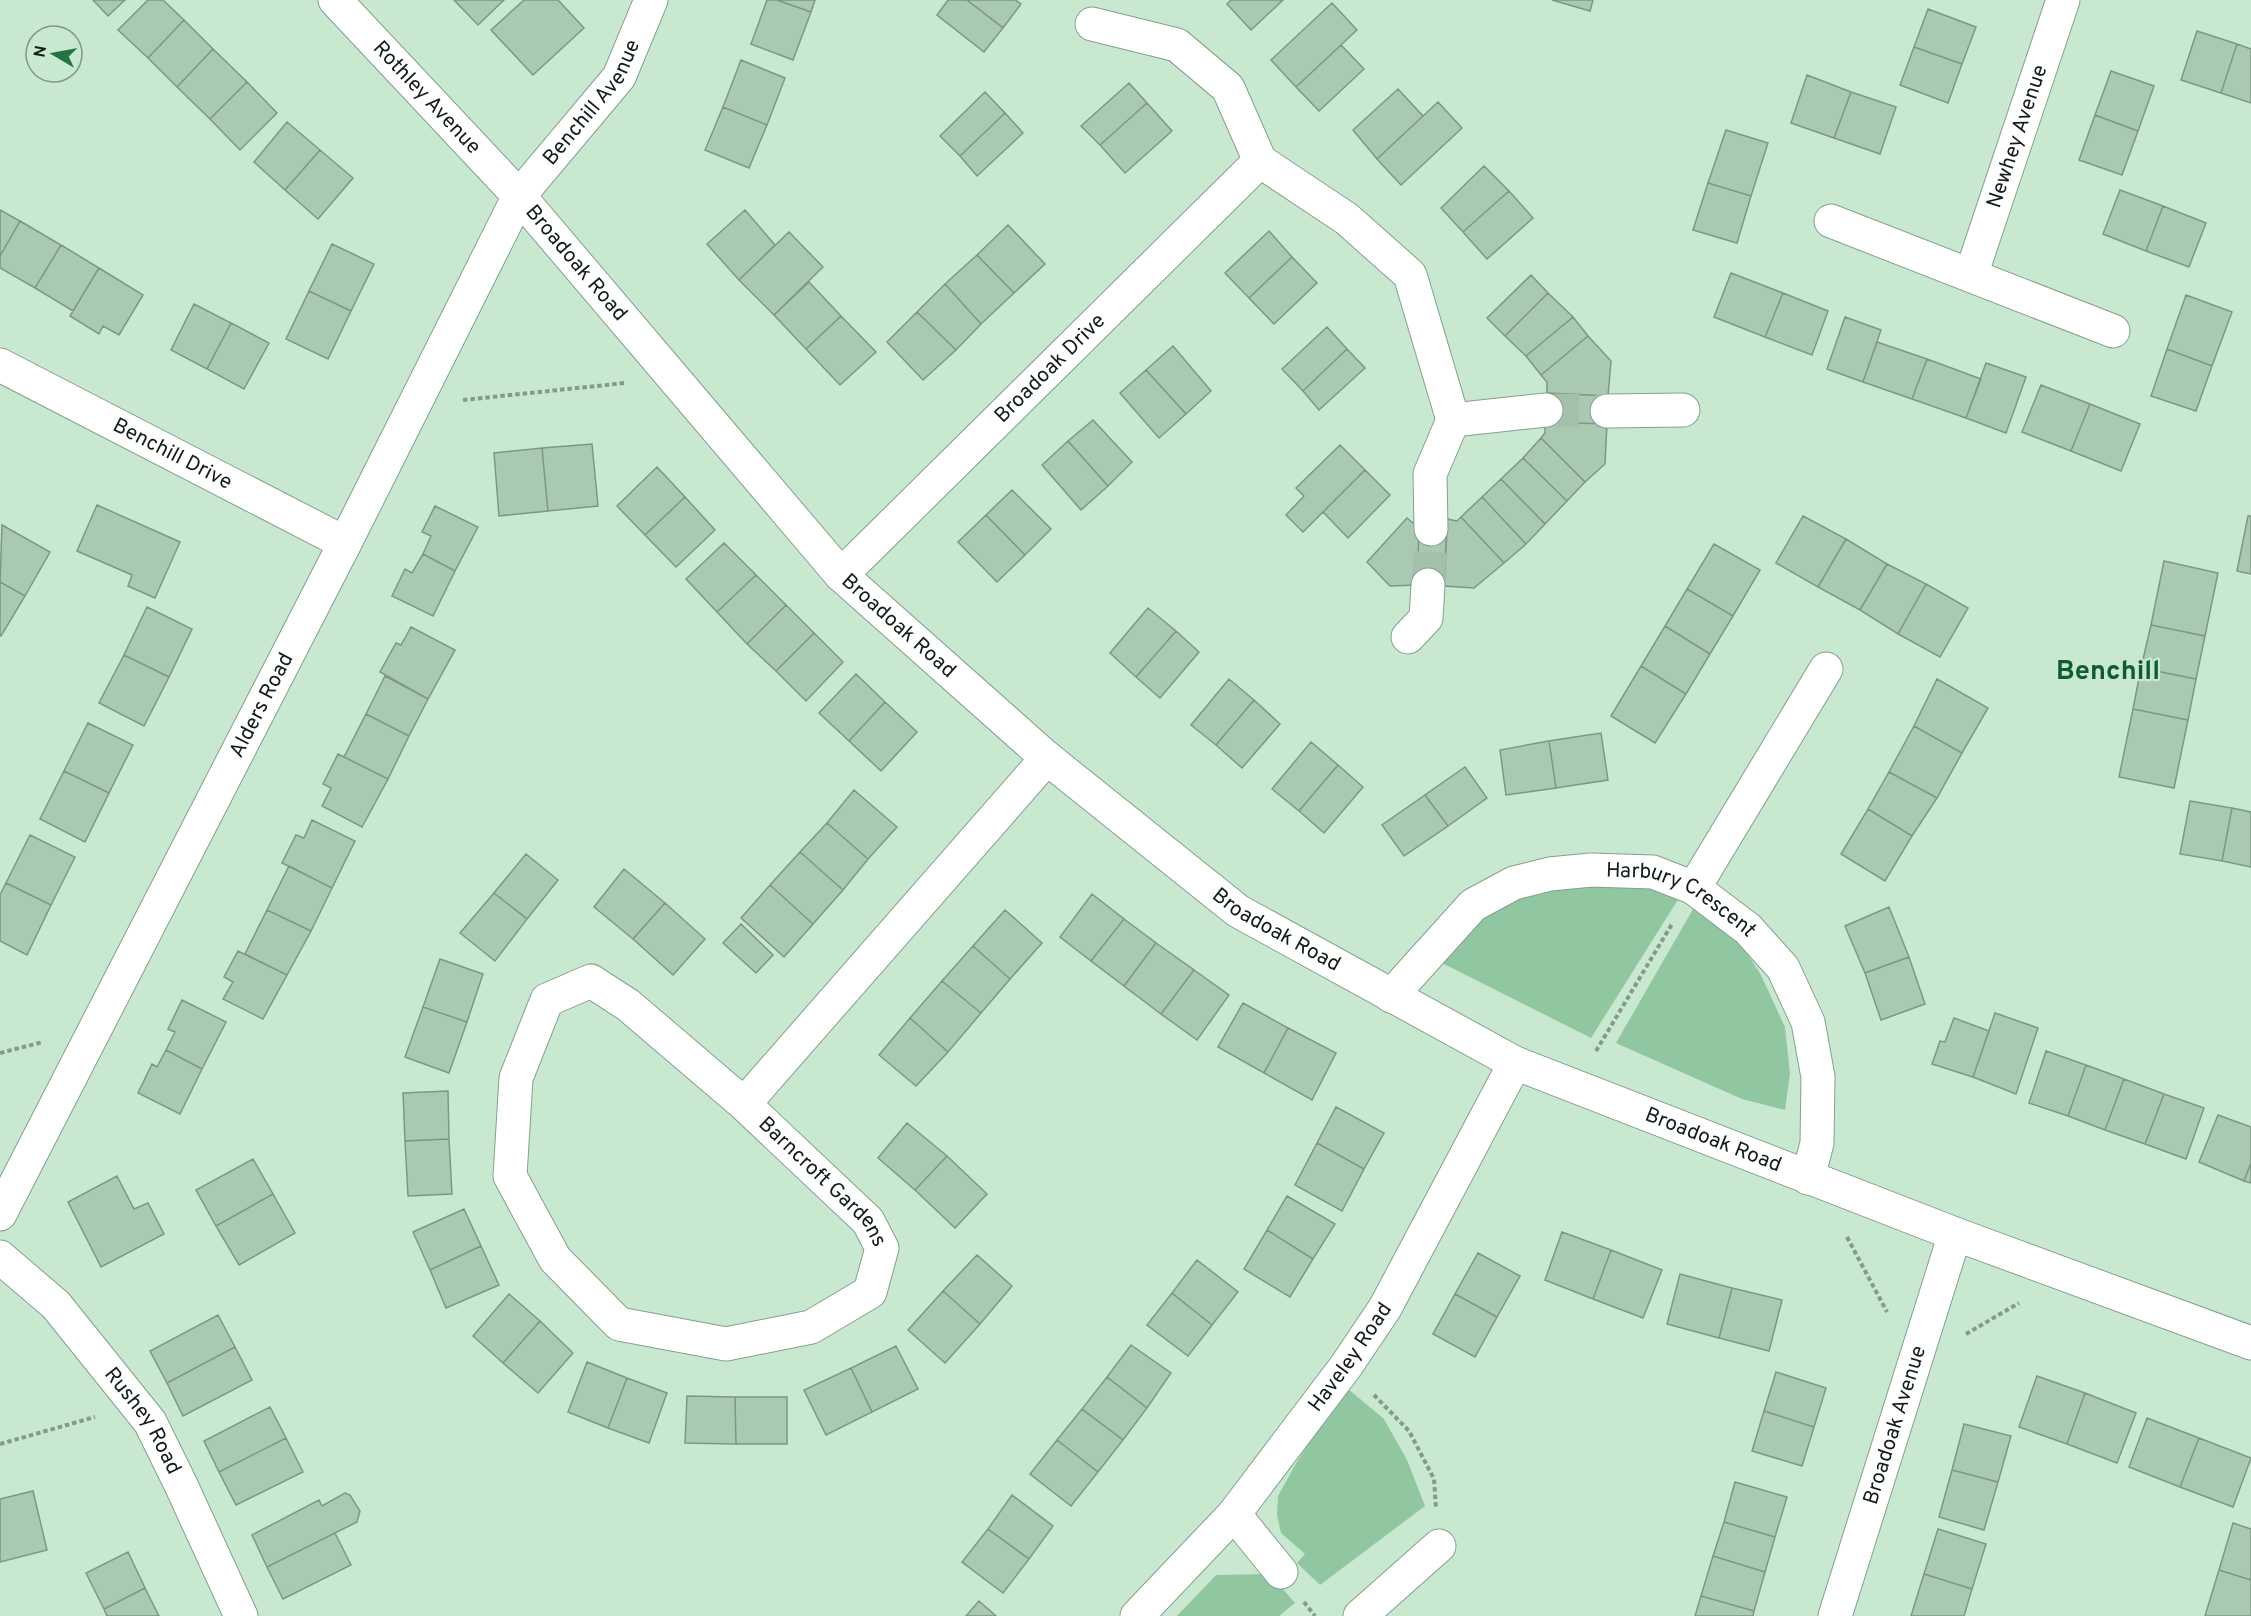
<svg xmlns="http://www.w3.org/2000/svg" width="2251" height="1616" font-family="Overpass,sans-serif">
  <rect width="100%" height="100%" fill="#c8e8d0"/>
  <path fill="#90c7a0" d="M1551 881 1654 885 1679 898 1591 1038 1440 962 1478 913Z
    M1696 904 1739 941 1761 975 1785 1027 1790 1074 1785 1110 1742 1099 1616 1043Z
    M1347 1388 1384 1419 1407 1460 1425 1506 1320 1585 1297 1563 1305 1554 1281 1533 1277 1515 1278 1496 1298 1460Z
    M1270 1574 1295 1603 1279 1616H1177L1216 1575Z"/>
  <path fill="#aac9b2" stroke="#7b9883" stroke-width="1.5" d="M93 0H125L108 16Z
    M148 0H163L184 20 148 58 118 30Z
    M454 0H504L478 25Z
    M524 0H558L584 28 533 75 491 30Z
    M767 0H777L811 12 793 60 751 44Z
    M777 0H815L811 12Z
    M948 0H967L1003 28 984 52 937 15Z
    M967 0H1015L1021 4 1003 28Z
    M1231 0H1283L1251 30 1227 4Z
    M1552 0H1593L1590 11Z
    M1332 3 1357 30 1296 87 1271 60Z
    M1928 9 1976 27 1962 64 1914 47Z
    M184 20 213 49 177 87 148 58Z
    M2197 31 2237 44 2221 93 2181 80Z
    M2237 44 2251 49V103L2221 93Z
    M1341 45 1364 69 1319 111 1296 87Z
    M1914 47 1962 64 1948 103 1900 85Z
    M213 49 247 82 210 119 177 87Z
    M741 60 785 78 767 125 723 107Z
    M2111 71 2154 86 2138 131 2095 115Z
    M1807 75 1851 92 1834 138 1791 123Z
    M247 82 277 113 240 150 210 119Z
    M1129 83 1147 103 1100 145 1081 126Z
    M1398 89 1423 116 1377 159 1353 130Z
    M985 92 1005 113 960 156 940 136Z
    M1851 92 1896 107 1880 154 1834 138Z
    M1438 102 1462 128 1401 185 1377 159Z
    M1147 103 1172 131 1125 173 1100 145Z
    M723 107 767 125 749 168 705 150Z
    M1005 113 1023 133 977 176 960 156Z
    M2095 115 2138 131 2122 175 2079 160Z
    M287 122 320 150 285 190 254 162Z
    M1726 130 1768 143 1751 196 1708 183Z
    M320 150 353 178 318 219 285 190Z
    M1484 166 1509 191 1463 232 1441 208Z
    M1708 183 1751 196 1737 243 1693 230Z
    M2120 190 2163 206 2146 251 2103 234Z
    M1509 191 1533 218 1487 259 1463 232Z
    M2163 206 2206 223 2189 267 2146 251Z
    M0 210 20 221 0 256Z
    M745 210 775 245 739 280 707 244Z
    M20 221 61 245 35 288 0 268V256Z
    M1008 225 1045 264 1014 293 977 255Z
    M1269 231 1292 257 1249 298 1225 273Z
    M789 232 823 267 774 315 739 280Z
    M332 244 374 264 351 311 309 291Z
    M61 245 99 268 73 311 35 288Z
    M977 255 1014 293 981 324 945 284Z
    M1292 257 1317 283 1274 324 1249 298Z
    M99 268 143 295 119 335 103 326 99 334 70 316Z
    M1731 273 1783 293 1765 337 1714 317Z
    M1531 275 1548 293 1505 336 1487 318Z
    M809 282 841 316 806 349 774 315Z
    M945 284 981 324 956 350 917 312Z
    M309 291 351 311 328 359 286 339Z
    M1548 293 1573 317 1526 356 1505 336Z
    M1783 293 1828 311 1812 355 1765 337Z
    M2186 295 2232 312 2212 366 2167 349Z
    M194 304 231 323 207 369 171 350Z
    M917 312 956 350 923 380 887 342Z
    M841 316 876 352 840 385 806 349Z
    M1573 317 1588 336 1541 375 1526 356Z
    M1845 317 1881 330 1863 382 1827 369Z
    M231 323 269 343 244 389 207 369Z
    M1327 327 1347 349 1303 391 1282 369Z
    M1588 336 1611 361 1608 396 1547 393V382L1541 375Z
    M1877 342 1927 359 1912 399 1863 382Z
    M1173 346 1211 391 1186 414 1146 370Z
    M1347 349 1365 368 1319 410 1303 391Z
    M2167 349 2212 366 2196 411 2151 396Z
    M1927 359 1981 379 1966 418 1912 399Z
    M1986 363 2026 377 2006 433 1966 418Z
    M1146 370 1186 414 1159 438 1120 393Z
    M2041 385 2090 404 2071 451 2022 432Z
    M1547 393 1608 396 1607 424 1545 422Z
    M2090 404 2140 424 2121 471 2071 451Z
    M1093 420 1132 462 1108 486 1068 441Z
    M1545 422 1607 424 1605 464 1585 482 1541 438 1545 433Z
    M1541 438 1585 482 1567 501 1523 458Z
    M1068 441 1108 486 1081 510 1042 465Z
    M592 444 598 506 548 511 542 448Z
    M1340 445 1365 470 1303 532 1286 515 1304 496 1296 488Z
    M542 448 548 511 499 516 494 453Z
    M1523 458 1567 501 1545 524 1501 479Z
    M657 467 685 497 645 535 617 506Z
    M1365 470 1390 495 1348 538 1323 512Z
    M1501 479 1545 524 1526 544 1482 497Z
    M1012 490 1051 529 1025 555 986 515Z
    M685 497 715 530 676 567 645 535Z
    M1482 497 1526 544 1504 563 1461 517Z
    M97 505 180 542 155 598 128 586 132 575 77 551Z
    M435 506 478 527 455 571 423 554 431 536 422 532Z
    M986 515 1025 555 997 582 958 542Z
    M1803 516 1846 539 1818 587 1776 563Z
    M2248 516H2251V574L2237 571Z
    M1461 517 1504 563 1474 588 1444 586 1447 519 1457 521Z
    M1407 518 1419 528 1417 585 1390 586 1367 562Z
    M2 525 50 552 25 596 0 582Z
    M1419 528 1447 529 1444 586 1417 585Z
    M1846 539 1887 564 1860 610 1818 587Z
    M724 543 756 575 717 612 686 579Z
    M1714 544 1760 570 1733 616 1687 589Z
    M423 554 455 571 433 616 392 596 405 569 412 573Z
    M2164 561 2218 573 2205 636 2151 625Z
    M1887 564 1926 584 1898 634 1860 610Z
    M756 575 786 605 747 644 717 612Z
    M0 582 25 596 1 636H0Z
    M1926 584 1968 608 1940 657 1898 634Z
    M1687 589 1733 616 1710 654 1665 626Z
    M786 605 814 633 776 671 747 644Z
    M147 607 192 629 169 677 124 655Z
    M1148 608 1176 631 1136 677 1110 653Z
    M2151 625 2205 636 2196 679 2141 668Z
    M1665 626 1710 654 1686 694 1641 666Z
    M411 627 455 650 428 699 380 672 396 643 401 645Z
    M1176 631 1199 652 1160 698 1136 677Z
    M814 633 843 662 806 701 776 671Z
    M124 655 169 677 144 726 99 703Z
    M1641 666 1686 694 1655 743 1611 716Z
    M2141 668 2196 679 2188 720 2133 709Z
    M856 674 885 702 849 741 819 713Z
    M385 676 428 699 409 736 366 714Z
    M1229 679 1254 700 1216 745 1191 725Z
    M1937 679 1988 708 1962 753 1914 726Z
    M1254 700 1280 724 1242 768 1216 745Z
    M885 702 917 732 881 771 849 741Z
    M2133 709 2188 720 2174 788 2119 777Z
    M366 714 409 736 388 779 344 757Z
    M88 723 133 745 109 793 64 771Z
    M1914 726 1962 753 1937 798 1889 772Z
    M1601 733 1608 780 1556 788 1549 741Z
    M1549 741 1556 788 1506 795 1500 750Z
    M1311 742 1338 765 1299 811 1272 789Z
    M338 754 388 779 362 827 322 806 331 788 323 784Z
    M1338 765 1363 787 1324 833 1299 811Z
    M1465 767 1487 798 1448 826 1425 795Z
    M64 771 109 793 85 842 40 819Z
    M1889 772 1937 798 1912 836 1868 809Z
    M854 790 897 827 868 859 827 823Z
    M1425 795 1448 826 1404 856 1382 825Z
    M2190 801 2232 808 2222 861 2180 854Z
    M2232 808 2251 812V867L2222 861Z
    M1868 809 1912 836 1885 881 1841 854Z
    M312 820 355 841 332 888 282 863 296 835 304 838Z
    M827 823 868 859 843 890 800 852Z
    M30 835 75 857 51 905 6 883Z
    M800 852 843 890 813 924 770 885Z
    M526 854 558 880 527 919 494 893Z
    M289 866 332 888 311 931 267 910Z
    M624 869 665 903 633 939 594 907Z
    M6 883 51 905 27 955 0 941V895Z
    M770 885 813 924 784 957 741 918Z
    M494 893 527 919 495 961 460 933Z
    M1092 894 1124 919 1091 961 1060 937Z
    M665 903 705 939 673 975 633 939Z
    M1889 907 1909 957 1865 973 1845 926Z
    M267 910 311 931 287 975 245 954Z
    M1005 910 1042 943 1010 979 973 946Z
    M1124 919 1156 943 1124 986 1091 961Z
    M741 924 773 955 756 973 723 943Z
    M1156 943 1194 970 1161 1014 1124 986Z
    M973 946 1010 979 981 1013 942 981Z
    M238 951 287 975 263 1019 223 999 233 982 224 977Z
    M1909 957 1925 1004 1881 1020 1865 973Z
    M440 959 483 974 467 1022 423 1007Z
    M1194 970 1229 995 1197 1040 1161 1014Z
    M942 981 981 1013 948 1052 910 1018Z
    M182 1000 226 1022 202 1069 166 1050 175 1032 168 1029Z
    M1243 1003 1288 1028 1264 1073 1218 1047Z
    M423 1007 467 1022 449 1073 405 1057Z
    M1995 1013 2038 1028 2016 1094 1973 1077Z
    M910 1018 948 1052 916 1086 879 1055Z
    M1954 1018 1989 1031 1973 1077 1932 1064 1940 1041 1945 1042Z
    M1288 1028 1336 1053 1312 1100 1264 1073Z
    M166 1050 202 1069 180 1114 138 1093 152 1064 157 1067Z
    M2046 1051 2086 1065 2068 1116 2029 1103Z
    M2086 1065 2124 1079 2105 1130 2068 1116Z
    M2124 1079 2164 1094 2145 1144 2105 1130Z
    M448 1091 449 1139 405 1141 403 1093Z
    M2164 1094 2204 1108 2186 1159 2145 1144Z
    M1336 1107 1384 1133 1364 1169 1317 1143Z
    M2218 1115 2251 1127V1163L2244 1181 2199 1162Z
    M907 1123 947 1156 915 1190 878 1158Z
    M449 1139 452 1194 408 1196 405 1141Z
    M1317 1143 1364 1169 1342 1211 1295 1185Z
    M947 1156 987 1194 955 1228 915 1190Z
    M253 1159 273 1194 216 1226 196 1190Z
    M2251 1163V1183L2244 1181Z
    M117 1176 134 1209 148 1203 164 1234 101 1267 68 1202Z
    M273 1194 295 1233 239 1265 216 1226Z
    M1287 1196 1335 1224 1313 1259 1267 1230Z
    M464 1209 481 1246 430 1270 413 1232Z
    M1267 1230 1313 1259 1290 1297 1244 1269Z
    M1562 1232 1611 1250 1593 1299 1545 1280Z
    M481 1246 499 1285 446 1308 430 1270Z
    M1611 1250 1662 1270 1643 1318 1593 1299Z
    M1478 1253 1520 1276 1497 1317 1455 1294Z
    M977 1255 1012 1286 980 1324 943 1291Z
    M1197 1260 1238 1292 1212 1325 1172 1293Z
    M1680 1274 1732 1288 1719 1338 1667 1324Z
    M1732 1288 1782 1300 1769 1351 1719 1338Z
    M943 1291 980 1324 945 1363 908 1330Z
    M1172 1293 1212 1325 1188 1356 1147 1325Z
    M509 1294 540 1321 503 1363 473 1336Z
    M1455 1294 1497 1317 1475 1357 1433 1334Z
    M218 1315 235 1347 167 1383 150 1351Z
    M540 1321 573 1353 538 1393 503 1363Z
    M1131 1345 1171 1373 1147 1408 1107 1377Z
    M896 1346 918 1389 872 1412 851 1368Z
    M235 1347 252 1380 183 1416 167 1383Z
    M587 1362 627 1378 608 1428 568 1412Z
    M851 1368 872 1412 826 1435 804 1390Z
    M1776 1372 1826 1388 1814 1427 1764 1411Z
    M2037 1376 2085 1393 2067 1444 2019 1427Z
    M1107 1377 1147 1408 1123 1440 1082 1409Z
    M627 1378 667 1393 649 1443 608 1428Z
    M2085 1393 2136 1413 2117 1463 2067 1444Z
    M687 1396 735 1397 736 1444 685 1443Z
    M735 1397H787V1444H736Z
    M270 1407 286 1438 219 1472 204 1441Z
    M1082 1409 1123 1440 1098 1472 1057 1440Z
    M1764 1411 1814 1427 1802 1466 1752 1451Z
    M2147 1418 2199 1438 2180 1487 2129 1467Z
    M1964 1424 2011 1436 1998 1482 1952 1470Z
    M286 1438 303 1472 236 1505 219 1472Z
    M2199 1438 2251 1458 2233 1507 2180 1487Z
    M1057 1440 1098 1472 1071 1506 1030 1474Z
    M1952 1470 1998 1482 1984 1530 1939 1517Z
    M1735 1482 1787 1497 1775 1537 1724 1522Z
    M33 1491 47 1550 0 1562V1499Z
    M345 1493 350 1495 360 1511 357 1522 267 1567 252 1535 319 1500 322 1506Z
    M1012 1495 1053 1526 1029 1559 988 1529Z
    M1724 1522 1775 1537 1765 1572 1713 1556Z
    M2233 1523 2251 1529V1580L2219 1570Z
    M988 1529 1029 1559 1003 1593 962 1562Z
    M1938 1529 1986 1544 1972 1589 1924 1574Z
    M335 1533 351 1565 283 1599 267 1567Z
    M128 1552 145 1588 104 1609 86 1573Z
    M1713 1556 1765 1572 1754 1611 1701 1596Z
    M2219 1570 2251 1580V1616H2205Z
    M1924 1574 1972 1589 1964 1616H1911Z
    M145 1588 159 1616H107L104 1609Z
    M1701 1596 1754 1611 1753 1616H1695Z
    M979 1601 996 1616H966Z"/>
  <g fill="none" stroke-linecap="round" stroke-linejoin="round">
    <path stroke="#a4c0ab" stroke-width="33" stroke-dasharray="33 16" stroke-linecap="butt" d="M1546 410 1607 411
      M1428 585 1431 529"/>
    <g stroke="#84a18b" stroke-width="35">
      <g id="minor">
        <path id="s1" d="M335 0 519 196 841 575 1047 758 1238 911 1515 1063 1955 1234 2251 1343"/>
        <path d="M1260 161 1347 219 1410 275 1453 420"/>
        <path d="M1831 221 2113 331"/>
        <path id="s2" d="M1971 275 2063 0"/>
        <path id="s3" d="M0 365 345 543"/>
        <path d="M1607 411 1683 410"/>
        <path d="M1453 420 1546 410"/>
        <path d="M1431 529 1430 474 1453 420"/>
        <path id="s4" d="M841 575 1260 161 1228 88 1177 45 1092 24"/>
        <path d="M1408 637 1426 618 1428 585"/>
        <path d="M1694 888 1826 669"/>
        <path id="s5" d="M1391 996 1473 905 1514 883 1550 874 1591 870 1653 872 1694 888 1748 929 1783 968 1808 1022 1818 1077 1817 1143 1808 1178"/>
        <path id="s6" d="M744 1104 868 1221 882 1248 870 1292 811 1327 726 1344 619 1324 555 1259 510 1176 516 1078 547 1000 591 981 628 1005 744 1104 1047 758"/>
        <path id="s7" d="M0 1214 345 543 519 196 619 77 651 0"/>
        <path id="s8" d="M0 1257 56 1305 150 1422 181 1485 241 1616"/>
        <path d="M1234 1514 1281 1572"/>
        <path id="s9" d="M1137 1616 1234 1514 1346 1366 1385 1308 1515 1063"/>
        <path d="M1360 1616 1439 1546"/>
        <path id="s10" d="M1835 1616 1955 1234"/>
      </g>
    </g>
    <path stroke="#839b89" stroke-width="4" stroke-dasharray="4.5 3" stroke-linecap="butt" d="M463 400 625 383
      M1596 1051 1672 924
      M0 1053 43 1042
      M1847 1237 1887 1312
      M1966 1334 2019 1303
      M1374 1395 1409 1431 1434 1479 1436 1508
      M0 1444 95 1417
      M1304 1602 1315 1616"/>
    <use href="#minor" stroke="#fff" stroke-width="33"/>
  </g>
  <g text-anchor="middle" dominant-baseline="central" stroke-width="4.5" stroke-linejoin="round" paint-order="stroke">
    <g font-size="21" fill="#121e16" stroke="#c8e8d0">
      <text stroke="none"><textPath href="#s1" startOffset="134">Rothley Avenue</textPath></text>
      <text stroke="none"><textPath href="#s7" startOffset="1262">Benchill Avenue</textPath></text>
      <text stroke="none"><textPath href="#s2" startOffset="146">Newhey Avenue</textPath></text>
      <text stroke="none"><textPath href="#s1" startOffset="357">Broadoak Road</textPath></text>
      <text stroke="none"><textPath href="#s4" startOffset="294">Broadoak Drive</textPath></text>
      <text stroke="none"><textPath href="#s3" startOffset="194">Benchill Drive</textPath></text>
      <text stroke="none"><textPath href="#s1" startOffset="843">Broadoak Road</textPath></text>
      <text stroke="none"><textPath href="#s7" startOffset="572">Alders Road</textPath></text>
      <text stroke="none"><textPath href="#s5" startOffset="345">Harbury Crescent</textPath></text>
      <text stroke="none"><textPath href="#s1" startOffset="1329">Broadoak Road</textPath></text>
      <text stroke="none"><textPath href="#s1" startOffset="1815">Broadoak Road</textPath></text>
      <text stroke="none"><textPath href="#s6" startOffset="111">Barncroft Gardens</textPath></text>
      <text stroke="none"><textPath href="#s9" startOffset="336">Haveley Road</textPath></text>
      <text stroke="none"><textPath href="#s8" startOffset="219">Rushey Road</textPath></text>
      <text stroke="none"><textPath href="#s10" startOffset="200">Broadoak Avenue</textPath></text>
    </g>
    <g font-size="27" font-weight="bold" fill="#0f5c31" stroke="#c8e8d0">
      <text x="2108" y="672">Benchill</text>
    </g>
  </g>
  <g transform="translate(54 54) rotate(280)"><circle r="28" fill="#c8e8d0" stroke="#7f9786" stroke-width="1.5"/>
  <path d="M0-4.5L10 22L0 15L-10 22Z" fill="#237343"/>
  <text y="-9" font-size="16" font-weight="bold" text-anchor="middle" fill="#121e16">N</text>
  </g>
</svg>
